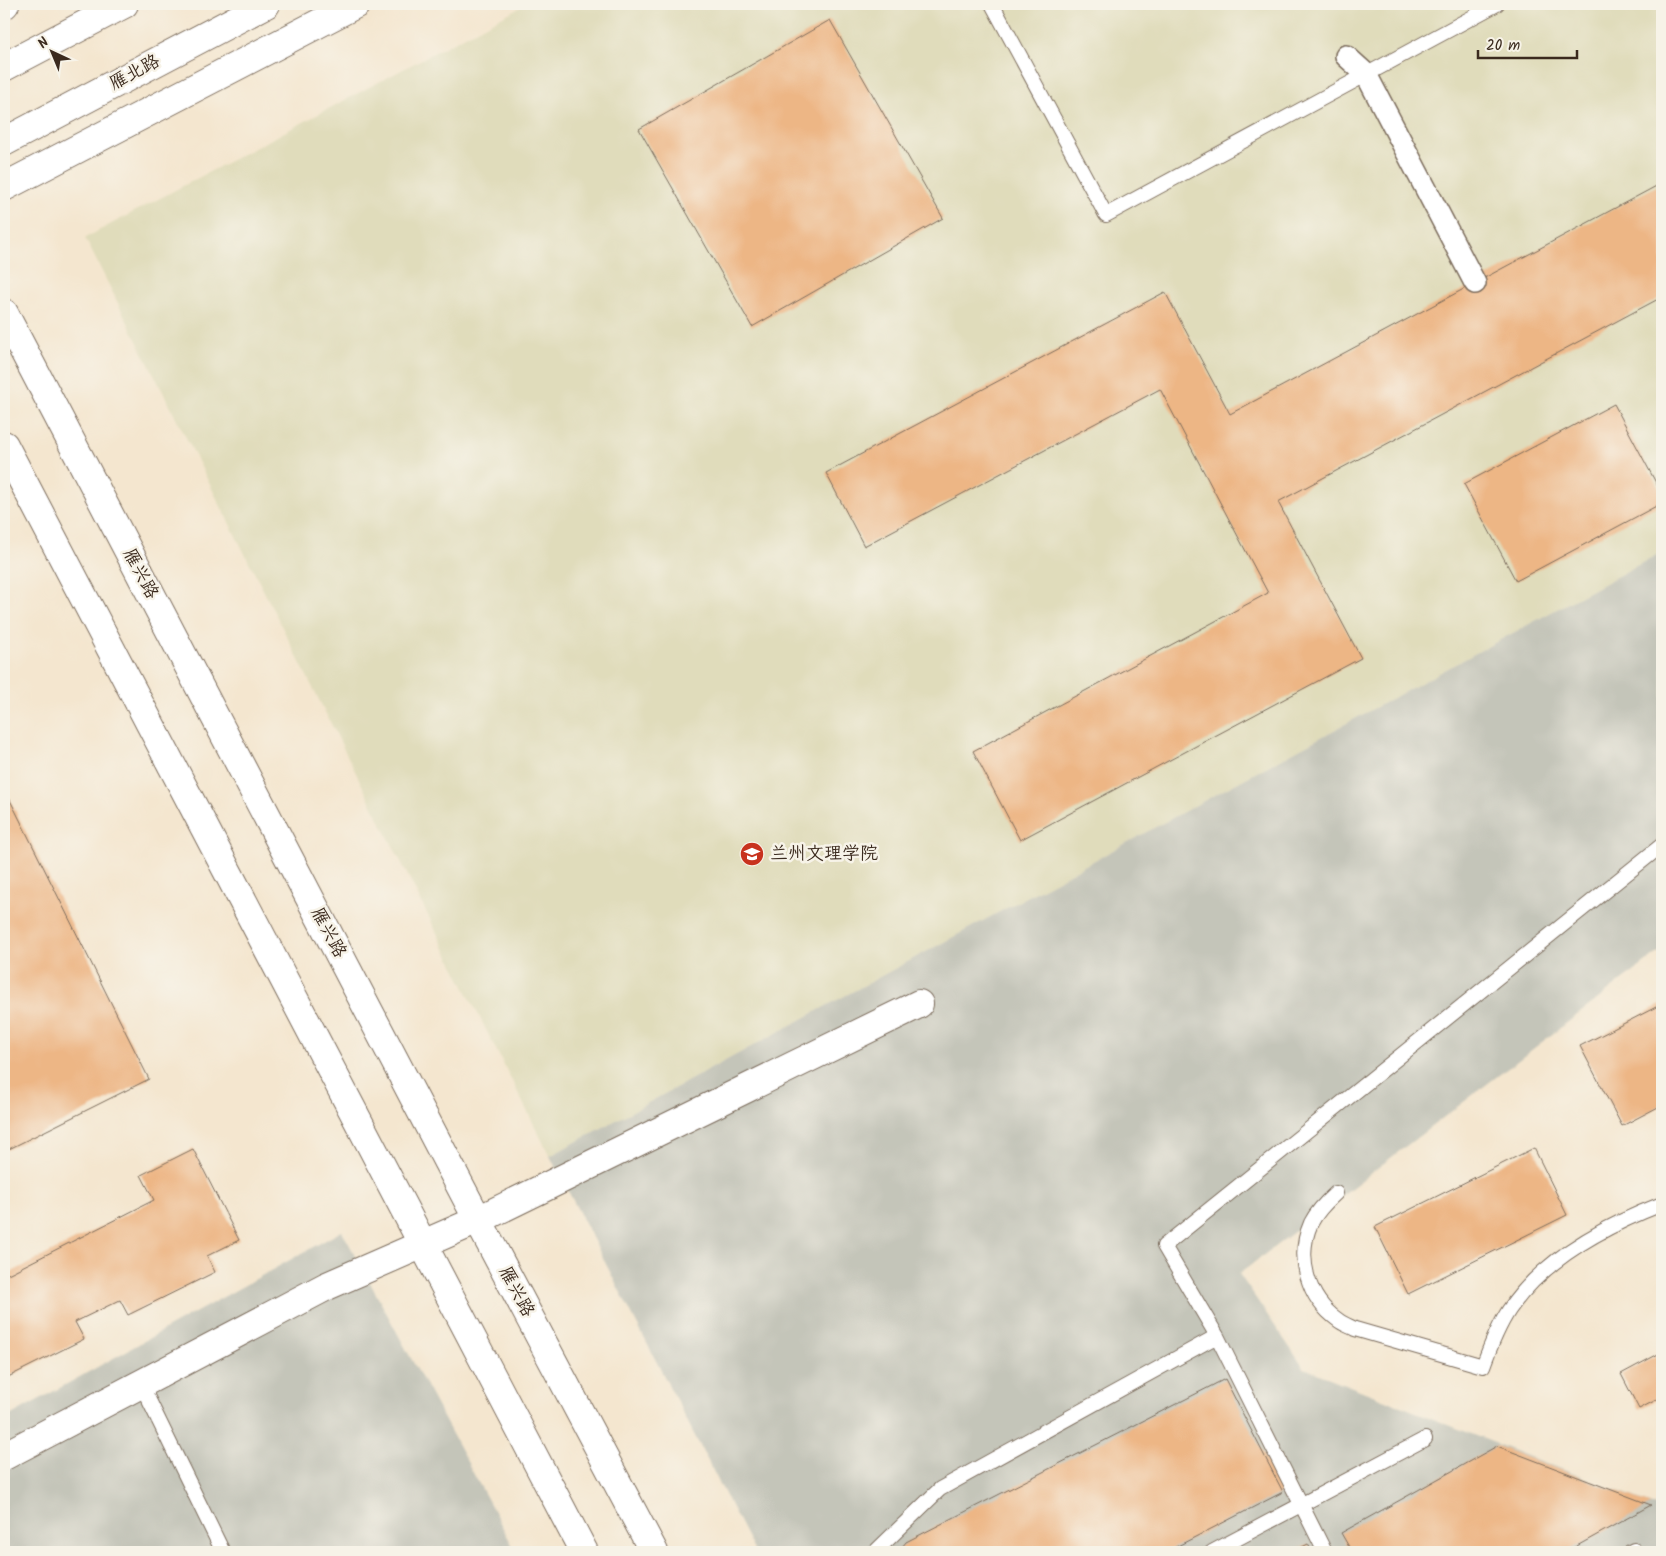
<svg xmlns="http://www.w3.org/2000/svg" width="1666" height="1556" font-family="Kalam,'LXGW WenKai TC',sans-serif">
  <rect width="100%" height="100%" fill="#f7f3e8"/>
  <filter id="ink" filterUnits="userSpaceOnUse"><feTurbulence type="fractalNoise" baseFrequency=".02" numOctaves="2"/><feDisplacementMap in="SourceGraphic" scale="10" xChannelSelector="R" yChannelSelector="G"/><feConvolveMatrix kernelMatrix="1 2 1 2 8 2 1 2 1" color-interpolation-filters="sRGB"/></filter>
  <filter id="wash" filterUnits="userSpaceOnUse"><feTurbulence type="fractalNoise" baseFrequency=".0096" numOctaves="4" result="noise"/><feDisplacementMap in="SourceGraphic" scale="20" xChannelSelector="R" yChannelSelector="G"/><feGaussianBlur stdDeviation="1.12" result="paint"/><feColorMatrix in="noise" values="0 0 0 0 0 0 0 0 0 0 0 0 0 0 0 0 0 1.4 0 .05"/><feComposite in="paint" operator="in"/></filter>
  <g filter="url(#wash)">
    <rect width="100%" height="100%" fill="#f4e6cf"/>
    <path fill="#e0dcbb" d="M526 4H1662V552L550 1156 85 238Z"/>
    <path fill="#c4c5b9" d="M1662 552V950L1239 1274 1304 1368 1662 1509V1552H755L550 1156Z
      M342 1231 516 1552H4V1419Z"/>
    <g id="blocks">
      <path fill="#edb685" d="M830 20 943 218 752 327 639 129Z
        M1662 183V297L1278 502 1361 658 1020 840 973 751 1268 593 1160 389 864 546 826 473 1165 292 1230 414Z
        M1614 404 1662 494V503L1516 581 1464 484Z
        M4 788 149 1079 7 1150 4 1144Z
        M1662 1004V1105L1622 1126 1580 1046Z
        M1534 1148 1567 1215 1408 1294 1375 1227Z
        M193 1149 239 1240 207 1256 215 1272 128 1315 120 1300 75 1322 84 1339 4 1379V1276L154 1200 141 1175Z
        M1662 1352V1407L1658 1399 1639 1409 1621 1374Z
        M1225 1379 1283 1492 1166 1552H898L906 1542Z
        M1497 1446 1651 1505 1566 1552H1352L1341 1533Z
        M1308 1544 1312 1552H1292Z"/>
    </g>
  </g>
  <g filter="url(#ink)">
    <use href="#blocks" fill-opacity="0" stroke="#7c6c5c" stroke-width="1"/>
    <g fill="none" stroke-linecap="round" stroke-linejoin="round">
      <g stroke="#7c6c5c" stroke-width="16">
        <path id="service" d="M992 4 1106 215 1497 4
          M1336 1193C1326 1202 1317 1211 1311 1223 1296 1257 1307 1298 1338 1320 1343 1324 1349 1326 1355 1329L1483 1366C1490 1347 1498 1327 1509 1310 1544 1258 1605 1226 1662 1204
          M1217 1336 1164 1246 1662 845
          M141 1384 223 1552
          M875 1552 940 1489 1217 1336 1325 1552
          M1212 1552 1425 1439
          M1630 1552 1634 1550"/>
      </g>
      <g stroke="#7c6c5c" stroke-width="24">
        <path id="pedestrian" d="M1346 56 1366 74 1475 283"/>
      </g>
      <g stroke="#7c6c5c" stroke-width="30">
        <path id="minor" d="M4 5 5 4
          M4 187 356 4
          M4 1456 327 1286 478 1220 919 1004"/>
      </g>
      <g stroke="#7c6c5c" stroke-width="30">
        <path id="secondary" d="M4 313 478 1220 654 1552
          M4 445 584 1552"/>
      </g>
      <g stroke="#7c6c5c" stroke-width="30">
        <path id="primary" d="M4 67 124 4
          M4 142 266 4"/>
      </g>
      <use href="#service" stroke="#fff" stroke-width="14"/>
      <use href="#pedestrian" stroke="#fff" stroke-width="21"/>
      <use href="#minor" stroke="#fff" stroke-width="28"/>
      <use href="#secondary" stroke="#fff" stroke-width="28"/>
      <use href="#primary" stroke="#fff" stroke-width="28"/>
    </g>
  </g>
  <defs>
    <g id="university-disc" transform="scale(1.25)"><circle r="9.5" fill="#c8321e" stroke="#f7f3e8"/><path d="M0-5L7-2L0 1L-7-2ZM-4 1L0 2.5L4 1V4Q0 6-4 4Z" fill="#fff"/></g>
  </defs>
  <g fill-rule="evenodd">
    <use href="#university-disc" x="752" y="854"/>
  </g>
  <g text-anchor="middle" dominant-baseline="central" stroke-width="5" stroke-linejoin="round" paint-order="stroke">
    <g font-size="18" fill="#3b2a1e" stroke="#f7f3e8">
      <text transform="translate(135 73) rotate(-28)">雁北路</text>
      <text transform="translate(140 574) rotate(62)">雁兴路</text>
      <text transform="translate(328 933) rotate(62)">雁兴路</text>
      <text transform="translate(516 1292) rotate(62)">雁兴路</text>
    </g>
    <g font-size="18" fill="#3b2a1e" stroke="#f7f3e8" text-anchor="start">
      <text x="770" y="854">兰州文理学院</text>
    </g>
  </g>
  <rect width="1666" height="1556" fill="none" stroke="#f7f3e8" stroke-width="20"/>
  <g transform="translate(52 52) rotate(316)" stroke="#f7f3e8" stroke-width="4" paint-order="stroke">
  <path d="M0-4L9 19L0 12L-9 19Z" fill="#3b2a1e"/>
  <text y="-8" font-size="14" font-weight="bold" text-anchor="middle" fill="#3b2a1e">N</text>
  </g>
  <path d="M1478 50v8h99v-8" fill="none" stroke="#3b2a1e" stroke-width="2.5"/>
  <text x="1486" y="50" font-size="15" fill="#3b2a1e" stroke="#f7f3e8" stroke-width="4" paint-order="stroke">20 m</text>
</svg>
